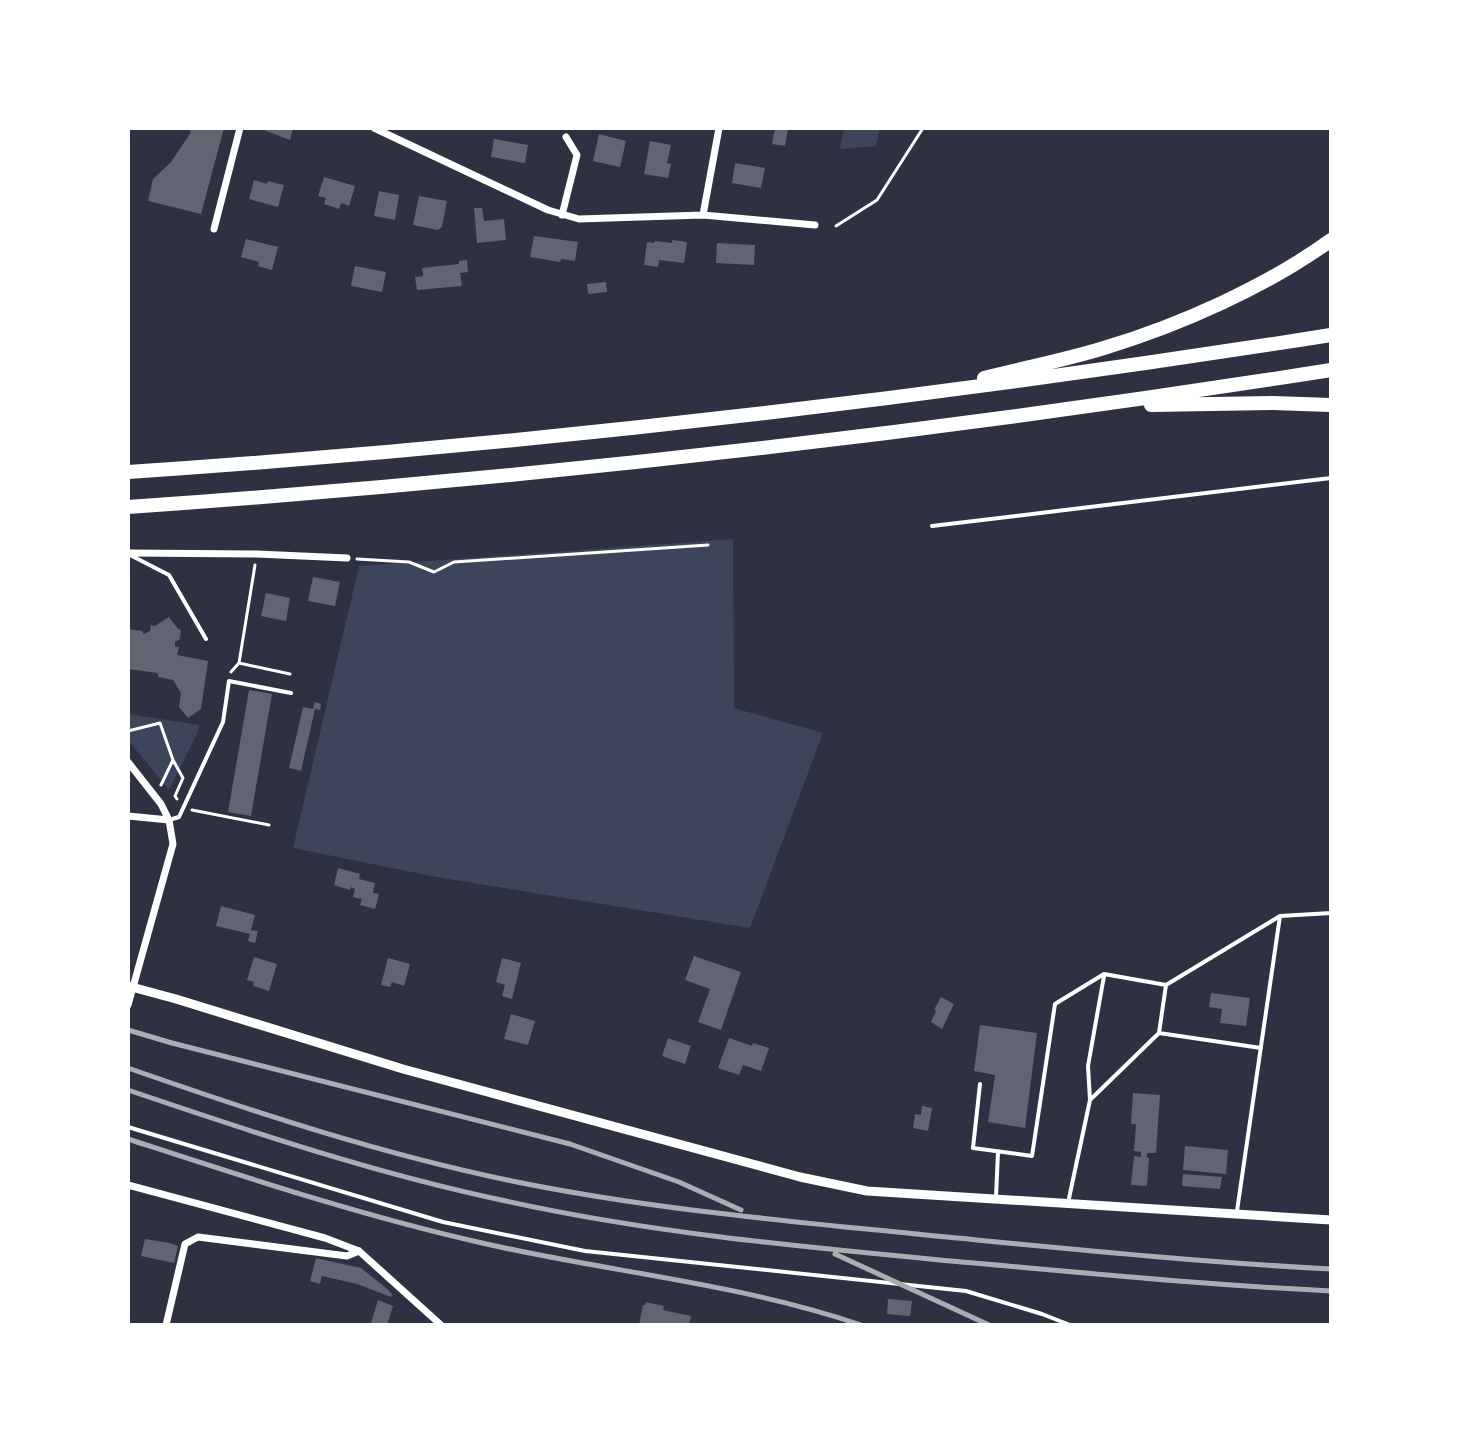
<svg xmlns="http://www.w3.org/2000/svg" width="1459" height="1453" font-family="'Work Sans',sans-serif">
  <rect width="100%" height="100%" fill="#2d3142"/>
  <path fill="#3c4559" d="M844 128H880L876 146 840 149Z
    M733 539 734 708 823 733 750 928 436 877 293 848 359 566Z
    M128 714 199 725 197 734 169 790 128 740Z"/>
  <path fill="#626471" d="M192 128H224L201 214 148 201 153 179 171 162 191 132H189Z
    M259 128H293L290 140Z
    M775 128H788L785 146 772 144Z
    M599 134 626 141 620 167 593 161Z
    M494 139 528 145 525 163 491 157Z
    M650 141 671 145 667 163 671 164 668 178 644 174Z
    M735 163 765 168 761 188 732 183Z
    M324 177 355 186 349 206 341 203 339 209 324 204 326 198 318 196Z
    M254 180 267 184 268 181 284 185 278 207 249 199Z
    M379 191 399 195 395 220 374 216Z
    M419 196 447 201 442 227 438 230 413 225Z
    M474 208H482L484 221 504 219 506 240 477 243Z
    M534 236 578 242 575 261 561 259 560 262 530 257Z
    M246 239 278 247 272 270 258 266 259 262 241 257Z
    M672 240 687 242 684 263 659 260 658 267 644 265 647 242 654 243 655 241 672 243Z
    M717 243 755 245 754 265 716 263Z
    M467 260 468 272 460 273 462 286 417 290 415 277 423 276 422 268 459 264V261Z
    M355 266 386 272 382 292 351 286Z
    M606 282 607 292 588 294 587 284Z
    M313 577 340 582 335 606 308 601Z
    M266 593 290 598 286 621 261 616Z
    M169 617 178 629 181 630 180 639 175 642V647H179L177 655 208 661 201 709 188 718 179 707 181 693 173 680 158 677V673L128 669V629L142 631 144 634 150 631 151 625 155 626Z
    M249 690 272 694 251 816 228 812Z
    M315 702 321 704 320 710 315 709 301 771 289 768 303 707 313 709Z
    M338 868 360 874 359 879 375 883 373 893 379 894 375 909 360 905 362 899 353 897 355 889 351 887 350 890 334 885Z
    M221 906 255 915 251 930 258 931 255 943 248 941 250 934 216 926Z
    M694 956 741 972 721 1030 698 1022 710 989 685 980Z
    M254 957 277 964 269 991 253 986 254 982 247 980Z
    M388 958 410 964 404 986 392 982 390 987 381 985Z
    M502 958 521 963 512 999 502 996 505 985 496 982Z
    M1211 993 1250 998 1246 1026 1220 1023 1222 1009 1209 1007Z
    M941 997 954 1004 942 1029 931 1022 936 1011 934 1010Z
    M511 1014 535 1021 528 1045 504 1039Z
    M980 1025 1037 1033 1025 1128 988 1122 995 1075 974 1071Z
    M668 1038 691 1046 685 1064 662 1056Z
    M729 1038 752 1046 753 1043 769 1048 761 1071 743 1065 739 1075 718 1068Z
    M1133 1093 1160 1095 1156 1153H1147V1157L1149 1158 1147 1186 1131 1185 1134 1156 1141 1157V1152L1134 1151 1136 1124H1131Z
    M922 1106 932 1108 928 1131 913 1128 915 1114 921 1115Z
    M1185 1146 1228 1150 1226 1174 1183 1170Z
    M1183 1174 1222 1177 1220 1189 1182 1186Z
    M145 1239 170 1243 178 1246 174 1263 141 1256Z
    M316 1258 361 1268 386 1288 392 1294 391 1297 357 1284 322 1276 320 1284 310 1281Z
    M888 1299 912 1301 910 1316 887 1314Z
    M378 1300 393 1306 387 1325 371 1323Z
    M646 1302 664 1306 663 1310 691 1316 689 1325H639L643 1305H645Z"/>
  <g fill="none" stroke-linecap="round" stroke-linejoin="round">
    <path stroke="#fff" stroke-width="3" d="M836 226 877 200 923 128
      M357 559 409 562 434 572 454 562 708 545
      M239 663 255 565
      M231 672 239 663 290 674
      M128 731 160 723 173 760 161 785
      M173 760 183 778 175 796 177 799
      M192 810 269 825"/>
    <path stroke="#fff" stroke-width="4" d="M932 526 1331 478
      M130 555 169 575 206 639
      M169 820 179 817 223 722 229 681 291 693
      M1166 985 1280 916
      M980 1084 973 1148 1032 1156 1055 1004 1104 974 1166 985 1159 1033 1261 1048
      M1090 1100 1088 1066 1104 976
      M128 1127 443 1222 585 1251 966 1291 1042 1314 1070 1325
      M996 1197 998 1152
      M1068 1203 1090 1100 1159 1033
      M1237 1211 1280 916 1331 913"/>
    <path stroke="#fff" stroke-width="7" d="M374 128 548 210 579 219 703 215 815 225
      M562 215 577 155 566 137
      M703 215 719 128
      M214 229 240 128
      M128 553 257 554 347 558
      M128 762 161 804 169 820 173 844 128 1005
      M128 816 169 820
      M128 1185 325 1238 359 1251 441 1325
      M166 1325 185 1244 198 1237 347 1256 359 1251"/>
    <path stroke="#fff" stroke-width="9" d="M128 986 176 999 403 1069 800 1177 867 1191 1331 1220"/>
    <path stroke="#fff" stroke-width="14" d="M984 378C1024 368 1065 360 1104 348 1180 325 1266 287 1331 240
      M1151 405 1273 403 1331 405
      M128 472C531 445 932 398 1331 335
      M128 507C531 479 932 433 1331 370"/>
    <path stroke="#abadb3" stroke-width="5" d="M128 1030 172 1043 570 1144 679 1182 741 1210
      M128 1068C254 1112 381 1154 512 1181 648 1209 788 1221 926 1235 1061 1248 1196 1262 1331 1269
      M128 1090C252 1132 377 1174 506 1201 651 1233 803 1247 951 1261 1077 1272 1204 1285 1331 1291
      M128 1139C245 1177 362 1216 482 1243 608 1272 738 1283 861 1325
      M835 1254 989 1325"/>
  </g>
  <rect width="1459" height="1453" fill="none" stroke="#ffffff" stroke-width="260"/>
</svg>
